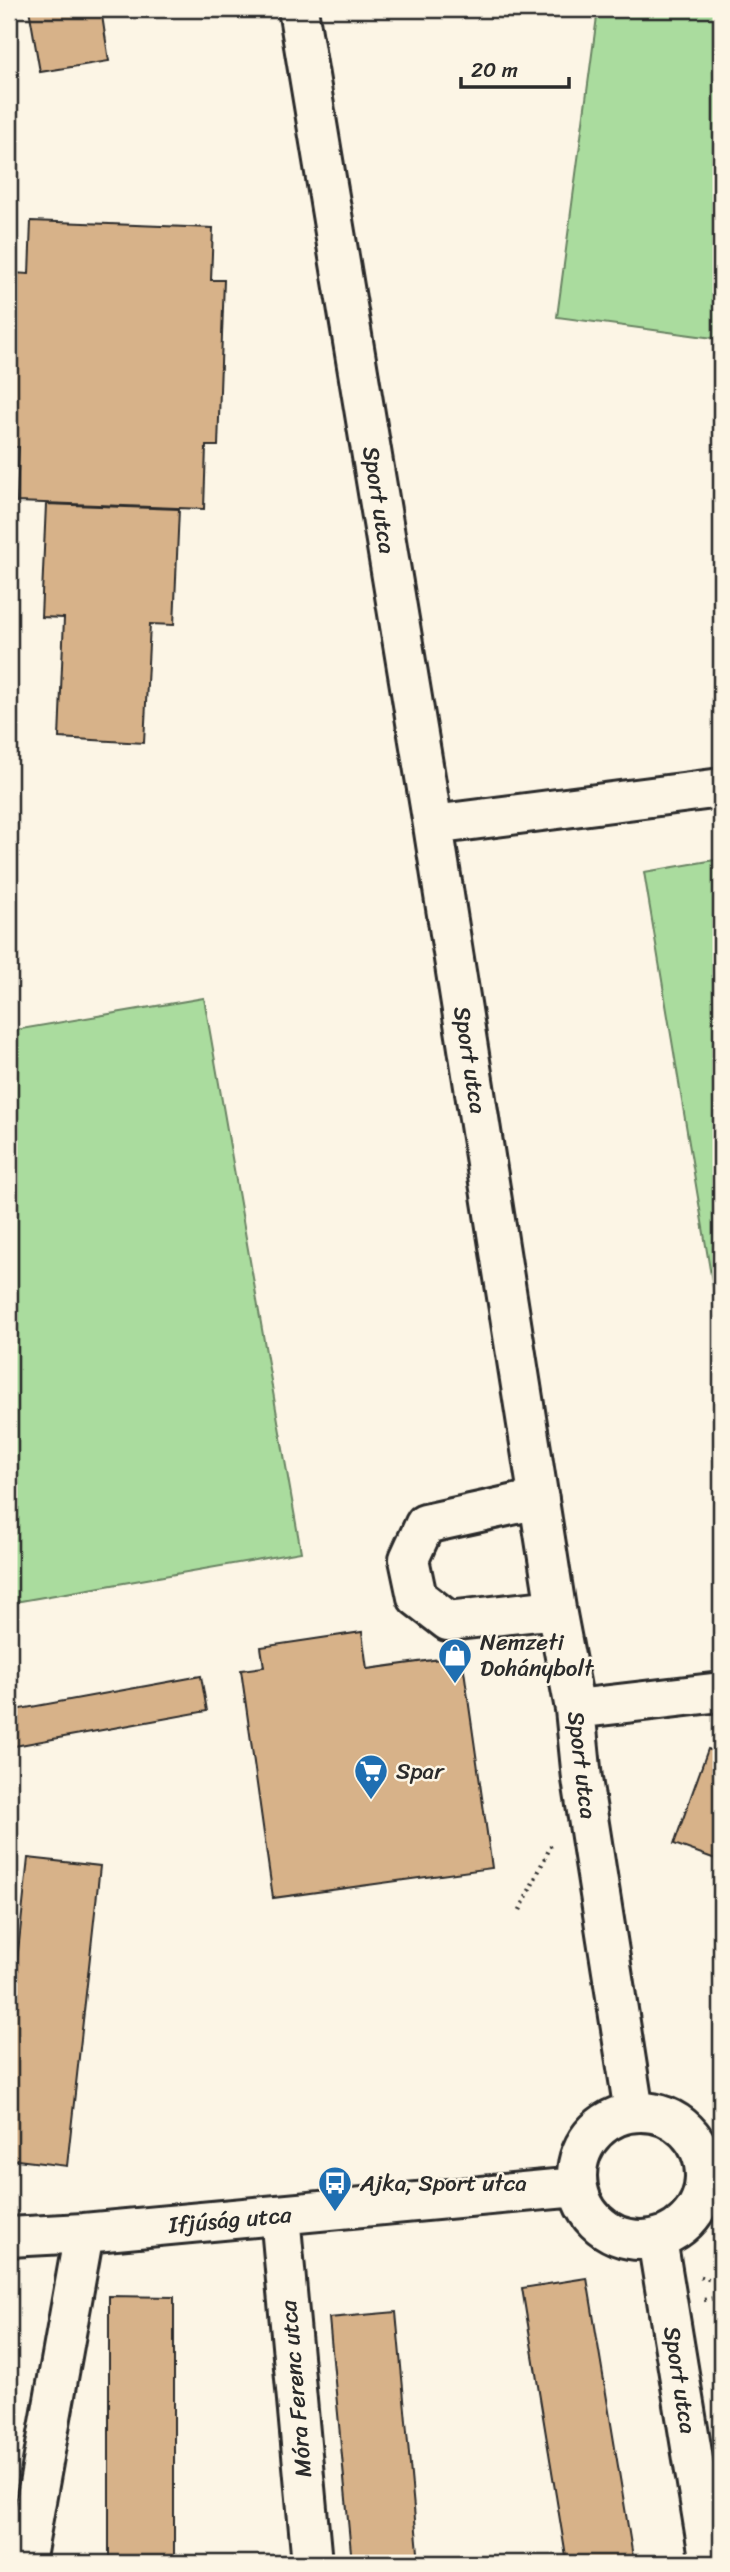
<svg xmlns="http://www.w3.org/2000/svg" width="730" height="2572" font-family="Sriracha,sans-serif">
  <rect width="100%" height="100%" fill="#fcf5e5"/>
  <filter id="ink" filterUnits="userSpaceOnUse"><feTurbulence type="fractalNoise" baseFrequency=".0143" numOctaves="2"/><feDisplacementMap in="SourceGraphic" scale="14" xChannelSelector="R" yChannelSelector="G"/><feConvolveMatrix kernelMatrix="1 2 1 2 8 2 1 2 1" color-interpolation-filters="sRGB"/></filter>
  <g filter="url(#ink)">
    <path fill="#aadc9e" stroke="#6a8464" stroke-width="2" d="M598 9H721V339L557 317Z
      M721 859V1336L644 872Z
      M204 998 301 1552 9 1603V1031Z"/>
    <path fill="#d7b289" stroke="#2b2b2b" stroke-width="2" d="M29 9H101L109 61 40 72Z
      M31 221 213 228 211 280H224L218 446H206L204 509 17 502 19 447H9L13 273 29 274Z
      M46 504 179 509 174 625 150 624 144 743 59 738 64 618 41 617Z
      M362 1632 367 1669 462 1656 492 1868 273 1898 241 1670 264 1667 261 1647Z
      M201 1676 207 1711 9 1747V1711Z
      M708 1749 721 1754V1861L674 1844Z
      M28 1858 100 1866 67 2166 9 2159V2036Z
      M587 2278 634 2563H567L522 2288Z
      M109 2296 174 2297V2563H109Z
      M396 2312 419 2563H352L329 2318Z"/>
    <g fill="none" stroke-linecap="round" stroke-linejoin="round">
      <g stroke="#2b2b2b" stroke-width="44">
        <path id="minor" d="M298 9 433 825 556 1609 575 1709 582 1779 634 2112
          M433 825 721 788
          M539 1499 425 1524 409 1559 417 1597 448 1621 556 1609
          M575 1709 721 1692
          M577 2176a64 64 0 1 1 128 0a64 64 0 1 1-128 0Z
          M280 2215 312 2563
          M9 2237 84 2233 577 2187
          M657 2239 710 2563
          M25 2563 84 2233"/>
      </g>
      <path stroke="#2b2b2b" stroke-width="4.5" stroke-dasharray="2 5" stroke-linecap="butt" d="M520 1910 553 1841
        M700 2277 721 2282
        M704 2300 721 2297"/>
      <use href="#minor" stroke="#fcf5e5" stroke-width="38"/>
    </g>
  </g>
  <defs>
    <g id="shop-pin" transform="scale(1.75)"><path d="M0 17L-7.5 6A9.5 9.5 0 1 1 7.5 6Z" fill="#1f6fb2" stroke="#fcf5e5"/><path d="M-5-2.5h2.3a2.7 3.5 0 0 1 5.4 0H5L5.5 6h-11ZM-1.5-2.5h3a1.5 2.3 0 0 0-3 0Z" fill="#fff"/></g>
    <g id="supermarket-pin" transform="scale(1.75)"><path d="M0 17L-7.5 6A9.5 9.5 0 1 1 7.5 6Z" fill="#1f6fb2" stroke="#fcf5e5"/><path d="M-6-5.5h2.5l.6 2H6L4.5 2H-2.5L-4.4-4H-6ZM-1.5 3.2a1.3 1.3 0 1 0 .1 0ZM3 3.2a1.3 1.3 0 1 0 .1 0Z" fill="#fff"/></g>
    <g id="bus-pin" transform="scale(1.75)"><path d="M0 17L-7.5 6A9.5 9.5 0 1 1 7.5 6Z" fill="#1f6fb2" stroke="#fcf5e5"/><path d="M-5-6H5V4H4V6H2V4H-2V6H-4V4H-5ZM-3.5-4V0h7V-4ZM-3.5 1.2v1.5H-2V1.2ZM2 1.2v1.5H3.5V1.2Z" fill="#fff"/></g>
  </defs>
  <g fill-rule="evenodd">
    <use href="#shop-pin" x="455" y="1655"/>
    <use href="#supermarket-pin" x="371" y="1771"/>
    <use href="#bus-pin" x="335" y="2183"/>
  </g>
  <g text-anchor="middle" dominant-baseline="central" stroke-width="5" stroke-linejoin="round" paint-order="stroke">
    <g font-size="23" fill="#2b2b2b" stroke="#fcf5e5">
      <text transform="translate(379 500) rotate(81)">Sport utca</text>
      <text transform="translate(470 1060) rotate(81)">Sport utca</text>
      <text transform="translate(582 1765) rotate(83)">Sport utca</text>
      <text transform="translate(230 2220) rotate(-5)">Ifjúság utca</text>
      <text transform="translate(680 2380) rotate(81)">Sport utca</text>
      <text transform="translate(296 2389) rotate(-95)">Móra Ferenc utca</text>
    </g>
    <g font-size="23" fill="#2b2b2b" stroke="#fcf5e5" text-anchor="start">
      <text x="480" y="1642">Nemzeti<tspan x="480" dy="26">Dohánybolt</tspan></text>
      <text x="396" y="1771">Spar</text>
      <text x="360" y="2183">Ajka, Sport utca</text>
    </g>
  </g>
  <rect width="730" height="2572" fill="none" stroke="#fcf5e5" stroke-width="35"/>
  <rect x="18" y="18" width="695" height="2537" fill="none" stroke="#2b2b2b" stroke-width="2.5" filter="url(#ink)"/>
  <path d="M461 77v10h108v-10" fill="none" stroke="#2b2b2b" stroke-width="3.5"/>
  <text x="471" y="77" font-size="21" fill="#2b2b2b" stroke="#fcf5e5" stroke-width="5" paint-order="stroke">20 m</text>
</svg>
